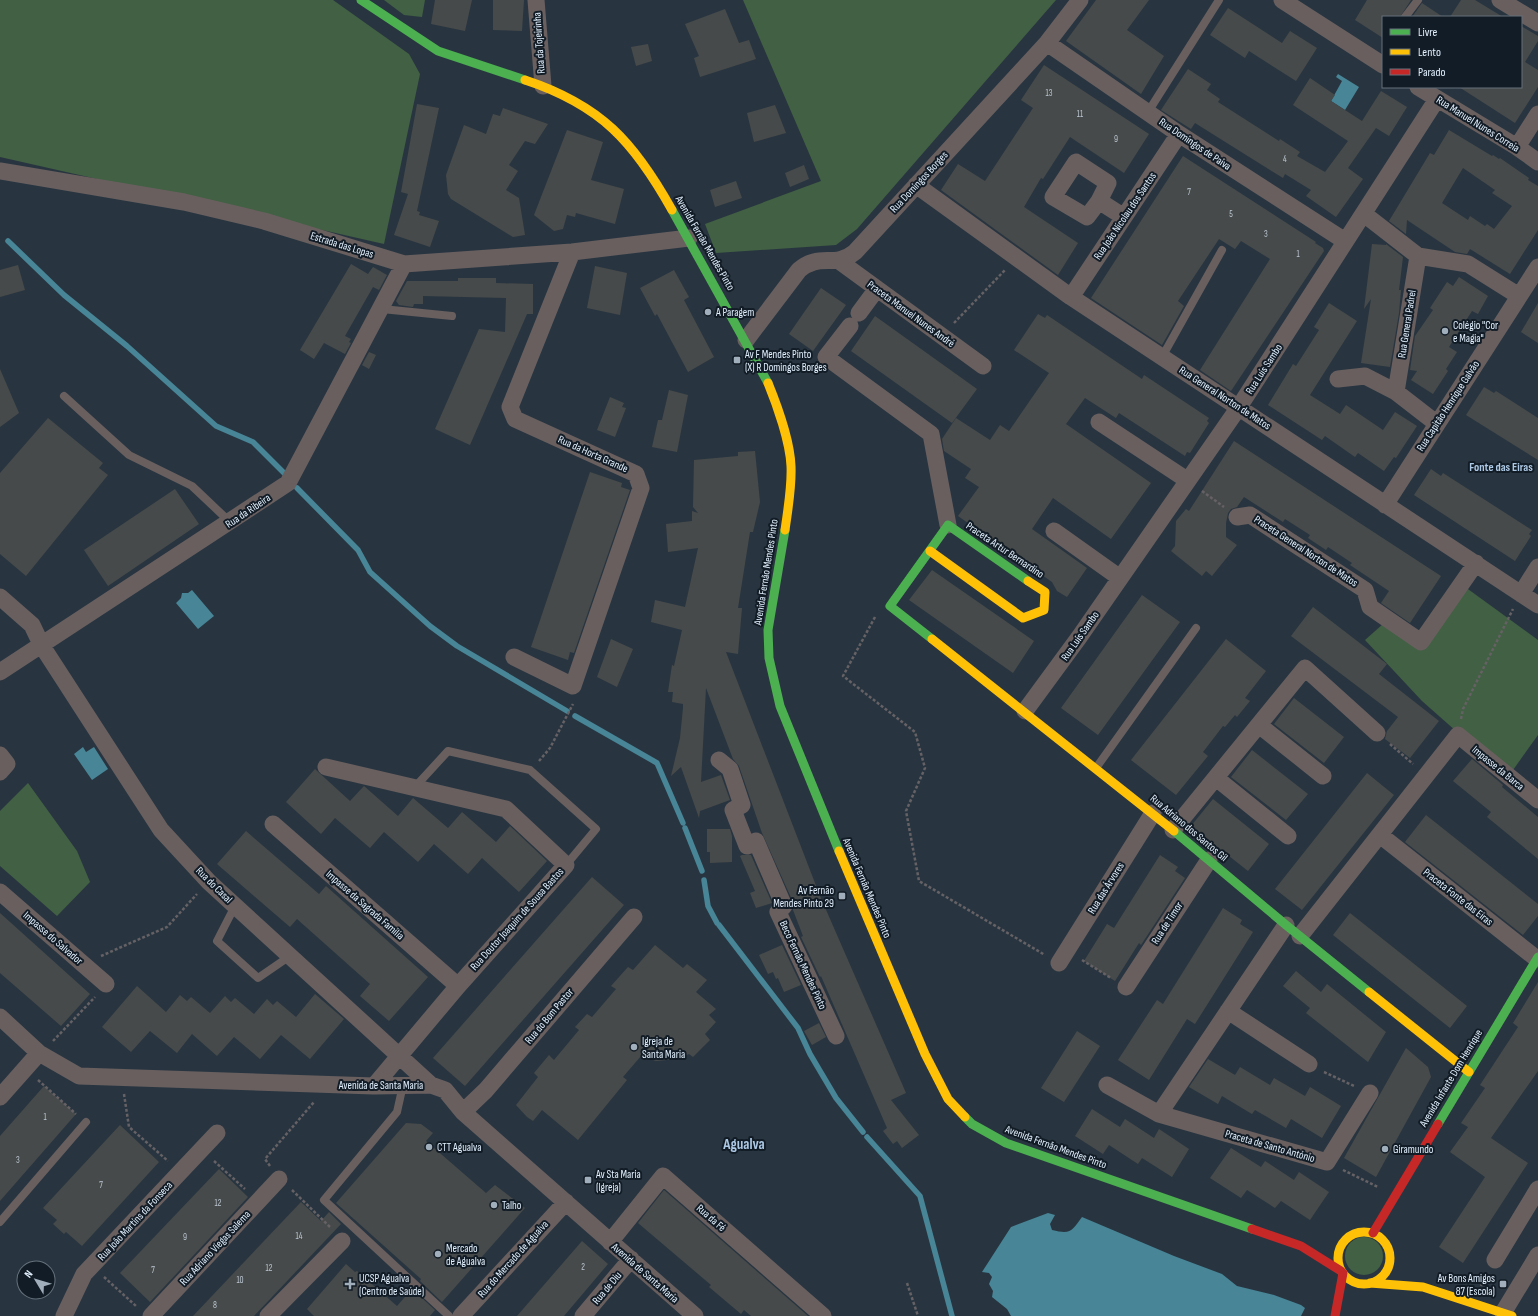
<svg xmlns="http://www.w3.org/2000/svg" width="1538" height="1316" font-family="'Sofia Sans Condensed',sans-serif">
  <rect width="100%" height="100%" fill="#283540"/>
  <path fill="#426043" d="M0 0H333L409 54 420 74 384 244 0 157Z
    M384 0H425L422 17 404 15Z
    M743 0H1056L857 229 836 245 716 253 705 224 821 181Z
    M1461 584 1538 640V735L1508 777 1422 701 1365 640 1383 624 1421 642Z
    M28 783 77 851 90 882 57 916 0 866V811Z
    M1345 1256a19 19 0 1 1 38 0a19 19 0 1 1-38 0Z"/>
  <path fill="#478597" d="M1338 74 1359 87 1345 110 1331 101 1342 81 1336 77Z
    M192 590 214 616 198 629 176 603 181 598 182 593H188Z
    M83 747 86 752 94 747 108 769 92 780 74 754Z
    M1048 1213 1055 1215 1050 1224 1052 1230C1072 1235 1072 1230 1082 1217L1174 1256 1222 1274 1237 1286 1274 1295 1301 1305 1305 1308 1301 1316H1011L1007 1309 992 1297 993 1291 989 1284 992 1277 989 1273 982 1272 1011 1227Z"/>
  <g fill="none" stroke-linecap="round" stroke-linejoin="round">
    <path stroke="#478597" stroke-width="5.5" d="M8 241 64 295 127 346 216 426 253 442 288 477
      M297 488 358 550 370 572 430 626 457 646 567 711
      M575 716 657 763 683 823
      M685 828 702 871
      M704 880 708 906 717 923
      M719 925 798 1028 810 1054 836 1098 863 1132
      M867 1137 920 1196 952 1316"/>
  </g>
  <path fill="#474a4a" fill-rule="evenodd" d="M435 0H472L465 31 431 24Z
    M493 0H524L522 31 493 30Z
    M1096 0H1149L1127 30 1164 56 1141 94 1066 41Z
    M1367 0H1411L1400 17H1383V38L1355 20Z
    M1461 0H1475L1503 17H1450Z
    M1422 3 1443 17H1412Z
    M1228 8 1282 43 1290 31 1317 48 1296 81 1249 51 1245 58 1210 35Z
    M725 9 739 43 749 40 756 59 700 77 694 58 699 56 685 24Z
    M1521 26 1538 36V41L1525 62 1538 70V87L1515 123 1459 87H1521Z
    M648 44 652 61 636 66 631 47Z
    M1044 65 1149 134 1124 173 1070 137 1043 179 1041 178 1024 207 1078 243 1058 275 941 190 958 164 985 181 1033 108 1021 100Z
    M1188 69 1211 84 1207 90 1220 99 1218 102 1279 141 1280 139 1300 152 1297 156 1325 172 1348 141 1293 105 1310 78 1335 95 1331 101 1362 121 1381 91 1407 107 1389 136 1376 128 1348 168 1363 179 1336 217 1306 196 1311 190 1285 174 1283 178 1195 123 1191 129 1161 110Z
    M417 104 439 108 417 211 420 212 419 215 439 221 430 247 394 235 408 194 401 192Z
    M775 105 786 133 754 142 747 113Z
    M503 108 548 124 535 144 525 141 509 165 518 171 506 190 519 198 525 235 513 237 451 199 448 194 446 175 464 125 486 134 493 114 500 116Z
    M567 130 603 142 591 180 624 189 615 224 576 213 575 217 567 215 563 229 554 231 534 215Z
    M1449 130 1492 156 1493 155 1499 159 1500 158 1529 178 1528 180 1538 186V230L1510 274 1470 249 1467 254 1455 252 1407 220 1406 234 1389 221 1430 153 1434 155ZM1463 168 1495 190 1492 193 1512 206 1494 229 1487 224 1485 226 1470 216 1468 220 1442 203Z
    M1183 156 1316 242 1315 243 1323 248 1324 251 1231 391 1200 370 1270 259 1241 241 1235 249 1219 239 1178 301 1184 306 1162 345 1091 298Z
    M804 165 809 179 790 187 785 173Z
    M736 181 742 198 715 207 710 190Z
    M1372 244 1386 245V244L1403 257 1399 290H1401L1399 313 1390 367 1361 363 1371 299 1364 309Z
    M351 264 368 274 373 267 387 275 379 290 373 287 345 336 351 339 349 342 351 343 345 354 324 343 314 359 300 350Z
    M18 265 25 290 0 297V270Z
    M595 266 627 273 620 315 587 308Z
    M674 270 689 297 684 300 714 357 688 372 657 314 655 316 640 288Z
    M1459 277 1488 296 1478 314 1472 311 1449 347 1457 352 1446 369 1448 371 1433 394 1411 380 1417 371 1410 370 1415 336 1433 310 1430 308 1447 282 1453 286Z
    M458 278H496V283L533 284V314H527L470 445 435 429 479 329 505 332 506 298 423 296V304H414L413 307 399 305 396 301 407 281H458Z
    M821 288 846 305 813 351 789 334Z
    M1329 303 1357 321 1310 395 1340 414 1346 405 1383 430 1395 412 1417 426 1396 458 1394 457 1384 471 1358 453 1355 457 1325 436 1322 440 1268 405 1293 364 1296 366 1319 330 1314 327Z
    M1538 303V343L1521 332Z
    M1038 314 1045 318 1047 315 1142 379 1144 375 1209 418 1207 421 1209 423 1190 453 1187 452 1185 456 1119 413 1116 418 1085 398 1066 424 1151 483 1111 539 1053 498 1032 529 1087 568 1067 597 1057 591 1052 582 958 516 979 487 965 478 971 469 944 451 942 439 956 418 990 440 1000 425 1009 431 1049 373 1014 350Z
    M875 316 977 389 952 423 851 351Z
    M369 352 376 355 369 369 362 365Z
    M0 369 19 413 0 427Z
    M1484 387 1494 393 1496 391 1538 418V460L1466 415Z
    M669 390 688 395 677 452 652 447 658 420H662Z
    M610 397 624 403 622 407 626 408 615 437 597 430Z
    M48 418 103 463 99 468 108 475 26 576 0 554V473Z
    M1234 441 1441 576 1410 623 1381 603 1389 591 1350 565 1352 563 1328 547 1326 550 1308 538 1310 535 1285 519 1283 522 1244 497 1237 507 1231 509 1228 513 1226 523V537L1237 545 1212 576 1206 571 1202 576 1171 551 1175 546 1176 521 1186 509 1189 511Z
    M755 451 760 502 753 532H750L738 608H742L738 654 726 652 820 896 906 1093 891 1100 919 1135 902 1148 897 1141 893 1144 883 1131 887 1128 821 976 820 977 801 937 803 936 793 910V902L762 833 739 766 733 759 706 688 701 782 721 775 730 800 700 811 699 818 681 767 671 776 680 738 683 708V704L672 702 673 692H668L672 665 674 666 682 630 651 622 655 600 685 607 698 548 668 552 666 524 692 521V511L698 513 693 507 694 460 738 456V452Z
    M1431 469 1441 476 1443 473 1532 530 1529 534 1531 536 1515 561 1414 495Z
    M590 472 622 483 621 487 630 490 574 653 570 652 568 660 531 647Z
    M175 489 199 524 108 586 84 550Z
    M932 570 1034 641 1013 673 909 600Z
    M1142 595 1180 622 1098 735 1061 708Z
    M1313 607 1387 664 1379 674 1439 721 1410 758 1385 739 1387 731 1398 717 1291 636Z
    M611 639 633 649 617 687 597 677Z
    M1226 639 1266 671 1245 698 1250 701 1237 717 1235 715 1225 727 1223 726 1203 752 1208 756 1176 795 1131 760Z
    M1294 698 1344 737 1324 763 1274 724Z
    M1252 750 1308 794 1286 820 1231 777Z
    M1472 759 1503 785 1502 787 1538 817V859L1487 817 1491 812 1453 781Z
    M315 769 350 801 364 786 398 816 413 798 448 828 462 812 496 842 510 826 547 861 519 892 482 858 468 874 434 844 418 862 384 832 370 848 335 818 321 834 286 802Z
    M1367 773 1394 795 1302 910 1275 889Z
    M1213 799 1269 844 1248 871 1191 826Z
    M1426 815 1538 904V916L1523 935 1405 842Z
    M707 829H730L732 836V862L710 863V852H707Z
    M246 831 319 894 326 886 428 977 389 1021 360 996 370 984 297 919 290 927 217 864Z
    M742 855H751L772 903 756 908 750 893 755 891 740 856Z
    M1160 855 1178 867 1175 871 1185 878 1141 945 1139 943 1115 981 1084 961 1107 924 1114 928Z
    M592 877 624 905 465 1086 433 1058Z
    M1223 908 1242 920 1240 924 1253 932 1195 1024 1187 1019 1149 1080 1118 1060 1157 1000 1163 1004Z
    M0 913 90 994 61 1026 0 973Z
    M1350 913 1467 1006 1450 1028 1333 935Z
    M655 945 683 968 687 964 707 980 696 992 716 1009 709 1015 716 1022 705 1034 710 1040 693 1057 689 1054 678 1059 656 1061 641 1056 623 1077 627 1080 578 1140 542 1110 533 1121 527 1117 516 1105 538 1077 534 1073 549 1055 554 1060 579 1030 575 1027 587 1014 592 1017 616 989 611 986 628 967 633 970Z
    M782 945 801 985 784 992 778 978 776 979 773 972 768 974 759 955Z
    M1296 971 1321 992 1327 984 1386 1032 1368 1062 1306 1013 1310 1008 1283 986Z
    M1538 982V1071L1491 1138 1528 1163 1463 1263 1439 1247 1485 1177 1450 1152 1468 1127 1461 1123 1485 1088 1480 1085 1518 1027 1513 1023Z
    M137 986 166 1012 180 995 187 1001 191 997 210 1013 225 996 231 1002 235 998 254 1014 267 999 273 1005 277 1001 296 1017 315 994 344 1019 310 1059 281 1035 260 1059 234 1037 217 1056 192 1034 177 1053 150 1031 131 1052 102 1027Z
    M819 1023 826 1037 812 1045 804 1031Z
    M1077 1031 1100 1046 1064 1102 1041 1088Z
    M1406 1048 1428 1067 1431 1077 1376 1177 1344 1158Z
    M1208 1059 1235 1075 1240 1067 1270 1085 1274 1078 1305 1096 1310 1087 1341 1106 1322 1138 1291 1119 1286 1128 1255 1110 1252 1114 1222 1096 1218 1104 1189 1087Z
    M44 1086 76 1114 0 1201V1136Z
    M1092 1109 1120 1127 1125 1119 1154 1138 1159 1129 1189 1149 1172 1177 1142 1158 1138 1164 1109 1145 1103 1154 1075 1136Z
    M406 1123 421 1124 433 1133 426 1141 486 1193 495 1185 525 1208 442 1302 420 1281 421 1279 336 1203Z
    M120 1125 159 1162 82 1246 66 1232 64 1234 53 1224 57 1220 43 1208Z
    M1231 1148 1261 1167 1265 1161 1294 1180 1299 1172 1329 1192 1310 1220 1281 1201 1275 1208 1247 1190 1241 1198 1210 1178Z
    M219 1169 248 1197 150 1302 120 1273Z
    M664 1190 808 1316H751L744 1310 741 1314 709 1287 711 1285 638 1223Z
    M301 1202 321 1221 329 1212 341 1224 254 1316H193Z
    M582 1241 608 1264 564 1316H517Z
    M346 1264 355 1272 357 1271 397 1306 412 1289 435 1310 430 1316H314L307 1309Z"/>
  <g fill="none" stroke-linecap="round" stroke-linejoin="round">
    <path stroke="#656165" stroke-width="2.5" stroke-dasharray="3 2" stroke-linecap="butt" d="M954 323 1005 270
      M1202 491 1224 507
      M875 617 843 676 915 732 925 768 906 811 919 881 1045 955
      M1461 719 1463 709 1513 609
      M1390 744 1413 764
      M539 761 550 748 573 704
      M101 956 167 927 197 894
      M1082 960 1111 978
      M53 1041 95 997
      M1324 1072 1354 1086
      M38 1080 76 1114
      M124 1094 129 1127 168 1161
      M214 1161 245 1189
      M270 1166 265 1159 314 1102
      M1343 1170 1378 1187
      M292 1190 331 1228
      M104 1277 136 1306
      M907 1283 918 1316
      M1481 1286 1487 1274"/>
    <path stroke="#695f5f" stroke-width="8" d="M1405 17 1418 0
      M1148 112 1219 0
      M382 309 452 316
      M1162 357 1222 250
      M64 396 129 455 192 486 230 522
      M1096 768 1196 628
      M415 787 448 751 530 770 596 829 566 865
      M235 906 217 941 258 978 290 956
      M403 1085 397 1112 324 1200 449 1316
      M0 1222 86 1122"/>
    <path stroke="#695f5f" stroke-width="17" d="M536 0 543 86
      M1282 0 1383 65
      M1500 0 1538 23
      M1047 43 1179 134 1345 241
      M1418 87 1517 147 1538 162
      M1517 147 1538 114
      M0 171 184 202 264 221 404 264 572 252 689 238
      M916 185 1071 297 1538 605
      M1099 201 1108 183 1076 162 1053 197 1087 217 1099 201 1124 217
      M1364 214 1418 256 1468 264 1519 296
      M1418 256 1396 392 1436 423
      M839 261 983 366
      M1071 297 1179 134
      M859 313 876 290
      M850 326 826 357 931 434 948 525
      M746 340 799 270C820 252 834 269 855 252L1047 43 1080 0
      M1338 379 1365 376 1396 392
      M1099 422 1187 480
      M1385 505 1538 267
      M1237 517 1250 515 1365 590 1370 607 1421 642 1476 563
      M1054 531 1120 578
      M1521 594 1538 567
      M0 597 32 625 42 646 161 830 209 882 431 1085
      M514 657 573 686 641 488 636 474 515 419 510 407 572 252
      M0 672 288 483 404 264
      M1025 711 1080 636 1239 407 1437 99
      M1259 725 1323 776
      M0 755 7 764 0 772
      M719 760 730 769 742 805 733 810 747 846 756 841 784 906 778 912 836 1036
      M326 767 506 809 566 865 458 986 374 1086
      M1216 778 1288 836
      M273 824 458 986
      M1173 830 1305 668 1377 733
      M1380 835 1537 959
      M0 892 106 984
      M1300 936 1458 735 1538 800
      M1059 963 1153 813
      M1126 987 1209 860
      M1228 1011 1309 1064
      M0 1017 39 1053 79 1076 374 1086 431 1085 445 1090 463 1112 695 1316
      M1107 1085 1159 1114 1327 1162 1370 1093
      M0 1097 39 1053
      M463 1112 486 1090 634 917
      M1159 1114 1286 925
      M610 1242 663 1176 823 1316
      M1495 1260 1538 1189
      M1503 1313 1538 1255
      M64 1316 84 1274 217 1133
      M151 1316 279 1179
      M268 1316 342 1241
      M461 1316 566 1202
      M583 1316 631 1259"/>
    <path stroke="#4caf50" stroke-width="9" d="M361 0 438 51 525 80
      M672 210 768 383
      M785 530 768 630 769 658 780 706 839 851
      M932 639 890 606 948 525 1028 581
      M1174 831 1286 925 1369 992
      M965 1117 972 1124 1006 1143 1252 1229
      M1438 1124 1538 957"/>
    <path stroke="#ffc107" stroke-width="9" d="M525 80C601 105 634 142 672 210
      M768 383C777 405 790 442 791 466 792 487 788 508 785 530
      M930 551 1023 618 1044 610 1045 592 1028 581
      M932 639 1174 831
      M839 851 925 1054 948 1099 965 1117
      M1369 992 1469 1072
      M1338 1258a26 26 0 1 1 52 0a26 26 0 1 1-52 0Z
      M1370 1283 1423 1287 1512 1316"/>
    <path stroke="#c62828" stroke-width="9" d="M1252 1229 1301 1246 1341 1271
      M1373 1233 1438 1124
      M1335 1316 1343 1273"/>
  </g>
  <g fill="#a1afbc" stroke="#121c26" stroke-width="1.5">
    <circle cx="708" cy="312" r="4"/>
    <circle cx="1445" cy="331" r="4"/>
    <rect x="733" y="356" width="8" height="8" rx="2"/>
    <rect x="838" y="892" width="8" height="8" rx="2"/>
    <circle cx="634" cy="1047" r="4"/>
    <circle cx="429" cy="1147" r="4"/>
    <circle cx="1385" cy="1149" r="4"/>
    <rect x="584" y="1176" width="8" height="8" rx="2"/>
    <circle cx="494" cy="1205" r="4"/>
    <circle cx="438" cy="1254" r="4"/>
    <path d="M348 1278h4v4h4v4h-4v4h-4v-4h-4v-4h4z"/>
    <rect x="1499" y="1280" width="8" height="8" rx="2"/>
  </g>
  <g text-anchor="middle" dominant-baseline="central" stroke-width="4" stroke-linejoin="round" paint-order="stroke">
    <g font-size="9" fill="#bbc6d1">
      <text x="1049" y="93">13</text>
      <text x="1080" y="114">11</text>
      <text x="1116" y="139">9</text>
      <text x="1285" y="159">4</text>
      <text x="1189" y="192">7</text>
      <text x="1231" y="214">5</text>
      <text x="1266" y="234">3</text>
      <text x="1298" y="254">1</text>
      <text x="45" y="1117">1</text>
      <text x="18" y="1160">3</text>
      <text x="101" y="1185">7</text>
      <text x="218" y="1203">12</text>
      <text x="299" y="1236">14</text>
      <text x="185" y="1237">9</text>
      <text x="583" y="1267">2</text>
      <text x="269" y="1268">12</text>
      <text x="153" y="1270">7</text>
      <text x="240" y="1280">10</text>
      <text x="215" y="1305">8</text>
    </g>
    <g font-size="11" fill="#e2f0fe" stroke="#121c26">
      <text transform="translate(539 43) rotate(-94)">Rua da Tojeirinha</text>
      <text transform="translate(1478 124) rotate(32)">Rua Manuel Nunes Correia</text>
      <text transform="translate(1195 144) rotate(34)">Rua Domingos de Paiva</text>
      <text transform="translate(919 182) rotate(-47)">Rua Domingos Borges</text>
      <text transform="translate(1125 216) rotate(-56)">Rua João Nicolau dos Santos</text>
      <text transform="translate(705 243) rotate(60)">Avenida Fernão Mendes Pinto</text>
      <text transform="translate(342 245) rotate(17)">Estrada das Lopas</text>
      <text transform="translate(911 314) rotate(36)">Praceta Manuel Nunes André</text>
      <text transform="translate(1407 324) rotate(-81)">Rua General Padrel</text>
      <text transform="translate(1264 369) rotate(-57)">Rua Luís Sambo</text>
      <text transform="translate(1225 398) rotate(33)">Rua General Norton de Matos</text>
      <text transform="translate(1448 406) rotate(-57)">Rua Capitão Henrique Galvão</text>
      <text transform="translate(593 454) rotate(24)">Rua da Horta Grande</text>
      <text transform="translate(248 511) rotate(-34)">Rua da Ribeira</text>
      <text transform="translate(1005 550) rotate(34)">Praceta Artur Bernardino</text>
      <text transform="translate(1306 551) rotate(33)">Praceta General Norton de Matos</text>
      <text transform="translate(766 572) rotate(-81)">Avenida Fernão Mendes Pinto</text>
      <text transform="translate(1080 636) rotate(-55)">Rua Luís Sambo</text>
      <text transform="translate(1498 768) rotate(39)">Impasse da Barca</text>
      <text transform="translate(1189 828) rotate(40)">Rua Adriano dos Santos Gil</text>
      <text transform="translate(214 885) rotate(45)">Rua do Casal</text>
      <text transform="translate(867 888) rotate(67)">Avenida Fernão Mendes Pinto</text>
      <text transform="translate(1106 888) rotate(-58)">Rua das Árvores</text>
      <text transform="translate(1458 897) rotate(38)">Praceta Fonte das Eiras</text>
      <text transform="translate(365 905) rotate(41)">Impasse da Sagrada Família</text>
      <text transform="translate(517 919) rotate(-48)">Rua Doutor Joaquim de Sousa Bastos</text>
      <text transform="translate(1167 923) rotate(-57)">Rua de Timor</text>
      <text transform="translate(53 938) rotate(41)">Impasse do Salvador</text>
      <text transform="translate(803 965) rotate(65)">Beco Fernão Mendes Pinto</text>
      <text transform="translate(549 1016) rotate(-50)">Rua do Bom Pastor</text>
      <text transform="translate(1451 1078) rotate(-59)">Avenida Infante Dom Henrique</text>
      <text x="381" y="1085">Avenida de Santa Maria</text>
      <text transform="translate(1270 1146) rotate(16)">Praceta de Santo António</text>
      <text transform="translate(1056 1147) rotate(20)">Avenida Fernão Mendes Pinto</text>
      <text transform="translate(711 1218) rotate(41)">Rua da Fé</text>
      <text transform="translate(135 1221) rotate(-47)">Rua João Martins da Fonseca</text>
      <text transform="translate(215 1248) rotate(-47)">Rua Adriano Viegas Salema</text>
      <text transform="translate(513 1259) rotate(-48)">Rua do Mercado de Agualva</text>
      <text transform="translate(645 1273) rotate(41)">Avenida de Santa Maria</text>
      <text transform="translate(607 1288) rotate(-50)">Rua de Diu</text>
    </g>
    <g font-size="11" fill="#e2f0fe" stroke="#121c26" text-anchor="start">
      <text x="716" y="312">A Paragem</text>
      <text x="1453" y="325">Colégio "Cor<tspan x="1453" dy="13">e Magia"</tspan></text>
      <text x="745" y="354">Av F Mendes Pinto<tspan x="745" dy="13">(X) R Domingos Borges</tspan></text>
      <text x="834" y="890" text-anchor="end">Av Fernão<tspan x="834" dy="13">Mendes Pinto 29</tspan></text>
      <text x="642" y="1041">Igreja de<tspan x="642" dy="13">Santa Maria</tspan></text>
      <text x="437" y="1147">CTT Agualva</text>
      <text x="1393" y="1149">Giramundo</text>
      <text x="596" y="1174">Av Sta Maria<tspan x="596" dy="13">(Igreja)</tspan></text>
      <text x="502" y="1205">Talho</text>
      <text x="446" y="1248">Mercado<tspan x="446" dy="13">de Agualva</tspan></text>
      <text x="359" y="1278">UCSP Agualva<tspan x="359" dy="13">(Centro de Saúde)</tspan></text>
      <text x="1495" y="1278" text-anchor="end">Av Bons Amigos<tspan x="1495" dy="13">87 (Escola)</tspan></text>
    </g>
    <g font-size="12" font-weight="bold" fill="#aec9e5" stroke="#121c26">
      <text x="1501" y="467">Fonte das Eiras</text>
    </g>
    <g font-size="15" font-weight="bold" fill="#aec9e5" stroke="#121c26">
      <text x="744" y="1144">Agualva</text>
    </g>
  </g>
  <rect x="1382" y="16" width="140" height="72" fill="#121c26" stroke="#65717c"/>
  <rect x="1390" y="29" width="20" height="6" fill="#4caf50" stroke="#65717c"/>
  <text x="1418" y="36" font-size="12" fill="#e2f0fe">Livre</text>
  <rect x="1390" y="49" width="20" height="6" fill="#ffc107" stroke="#65717c"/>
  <text x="1418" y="56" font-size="12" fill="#e2f0fe">Lento</text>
  <rect x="1390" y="69" width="20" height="6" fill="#c62828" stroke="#65717c"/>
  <text x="1418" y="76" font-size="12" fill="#e2f0fe">Parado</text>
  <g transform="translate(36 1280) rotate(308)"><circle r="19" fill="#121c26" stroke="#65717c"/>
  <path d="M0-3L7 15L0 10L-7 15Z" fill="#a1afbc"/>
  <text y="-6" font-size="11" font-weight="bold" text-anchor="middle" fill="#e2f0fe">N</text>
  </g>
</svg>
